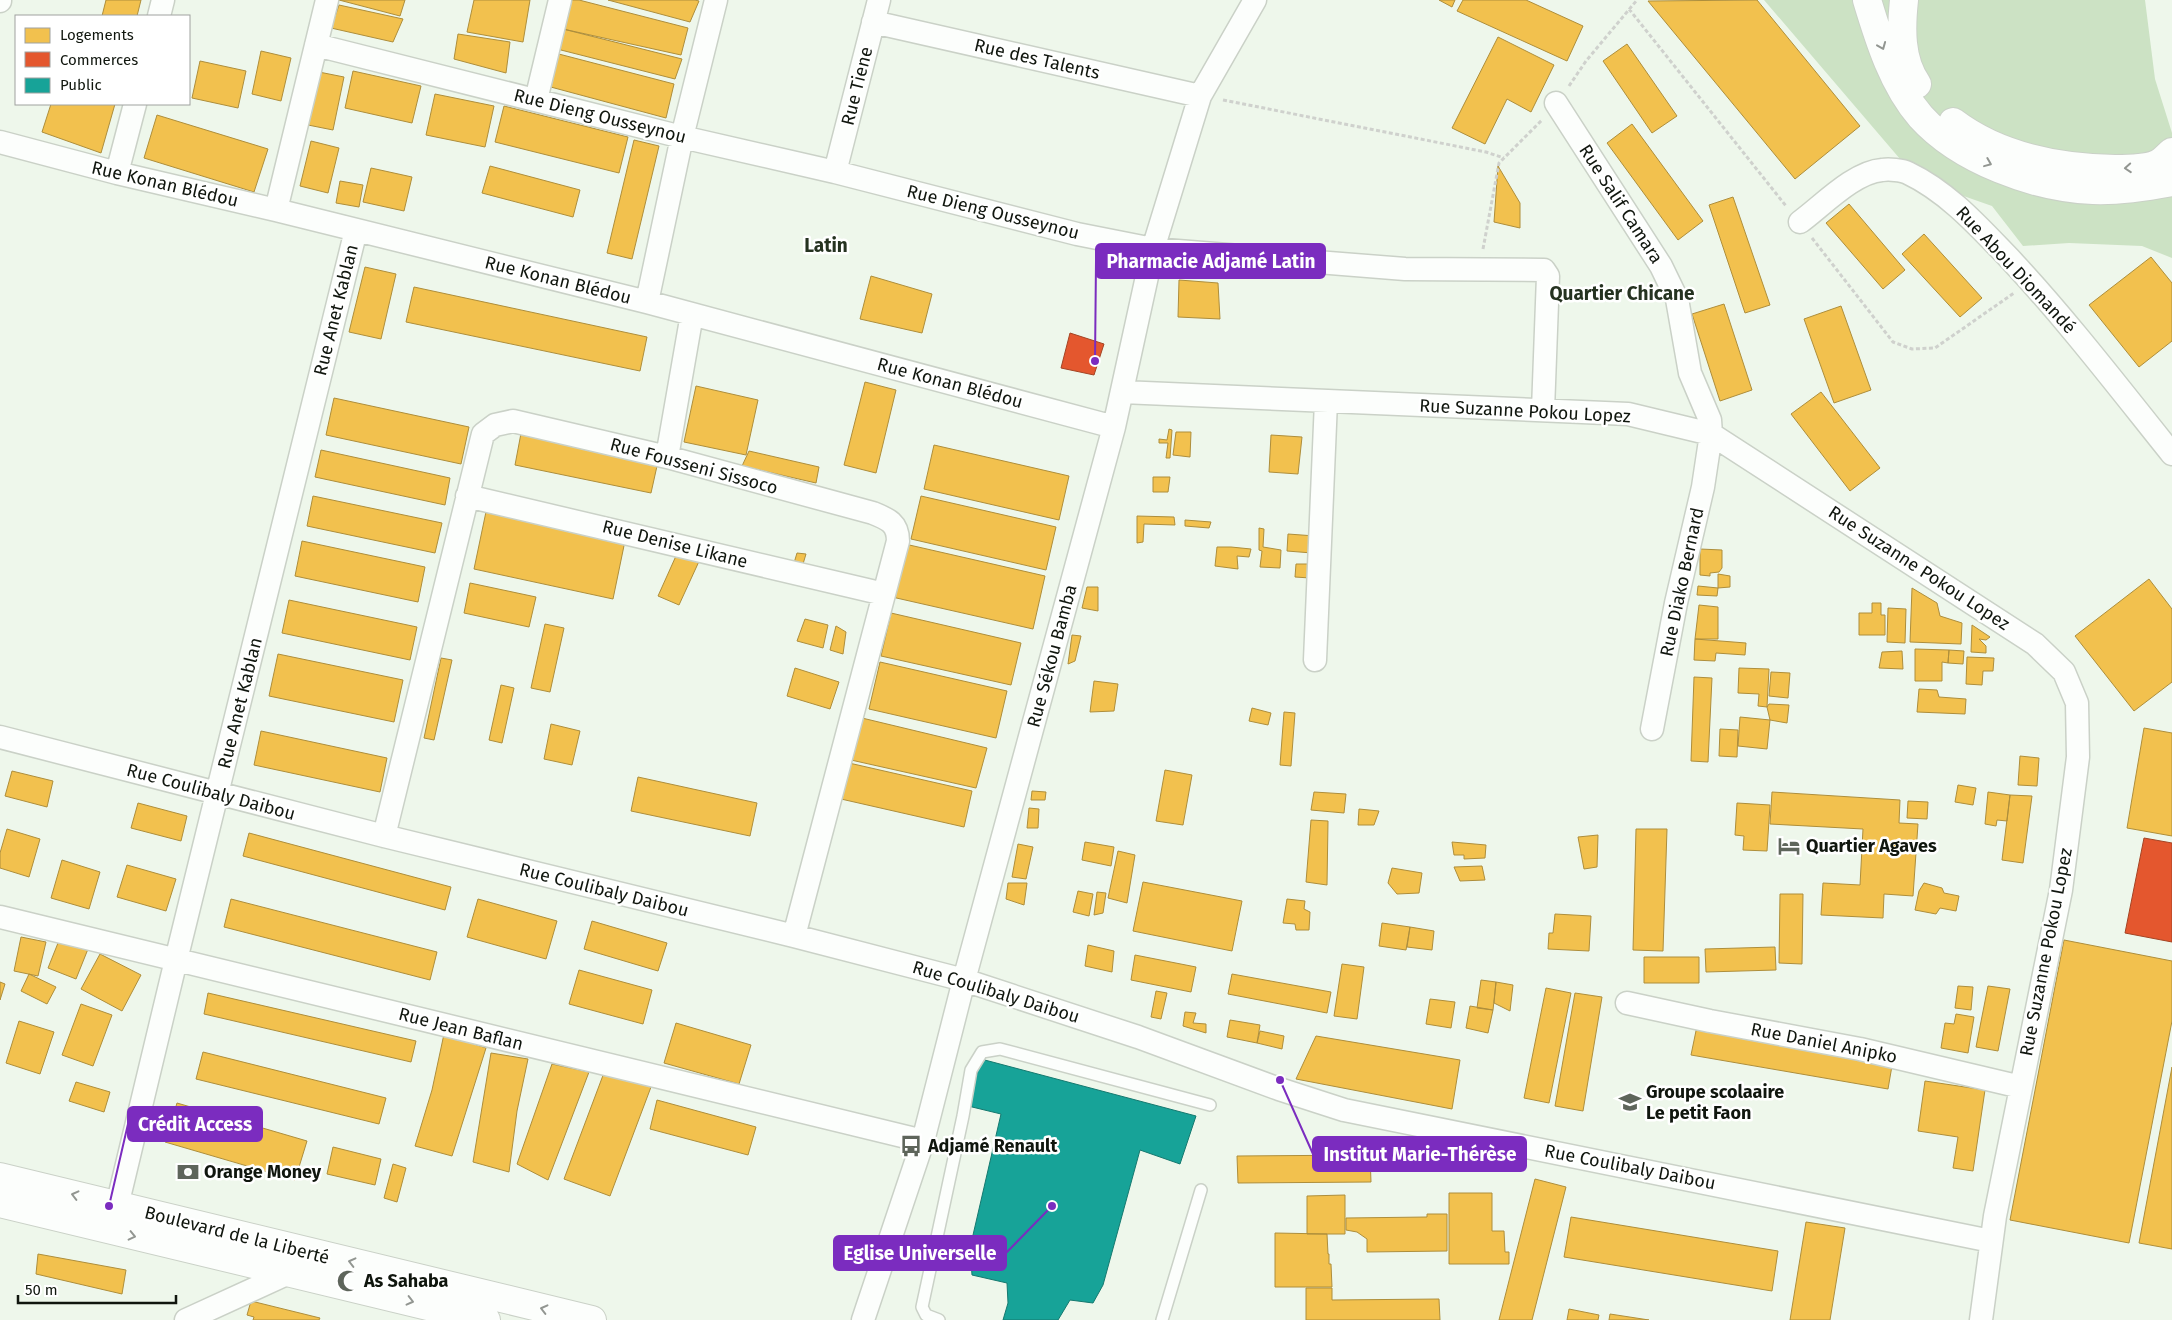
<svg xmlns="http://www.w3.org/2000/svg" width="2172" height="1320" font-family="'Fira Sans',sans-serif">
  <rect width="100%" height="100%" fill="#eef7eb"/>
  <path fill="#cce2c4" d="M1764 0H2145L2155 79 2172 133V258L2142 246 2069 243 2023 246 1992 206 1918 180Z"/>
  <path fill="#f2c14e" stroke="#ae8e3b" d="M106 0H141L137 16H102Z
    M339 0H405L400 16Z
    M474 0H530L523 42 467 32Z
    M571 0H579L688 28 681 55 563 29Z
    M608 0H695L699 1 690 22Z
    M1439 0H1455L1452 7Z
    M1463 0H1526L1583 26 1567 61 1457 11Z
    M1757 0 1860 126 1795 179 1648 1Z
    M339 5 403 19 393 42 331 28Z
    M563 29 682 59 675 79 557 49Z
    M458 34 510 42 506 73 454 59Z
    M1498 37 1554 65 1531 112 1507 99 1485 144 1452 128Z
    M1627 44 1677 116 1652 133 1603 61Z
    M261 51 291 58 281 101 252 94Z
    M555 53 674 84 666 118 547 86Z
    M200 61 246 71 238 108 192 98Z
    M353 71 421 86 412 123 345 108Z
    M319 72 344 77 333 130 308 125Z
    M435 94 494 106 485 147 426 135Z
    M51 104H115L101 153 42 132Z
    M504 106 628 137 619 173 495 142Z
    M157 115 268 149 254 192 144 158Z
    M1632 124 1703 221 1678 240 1607 143Z
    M634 140 659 146 632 259 607 253Z
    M311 141 339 148 328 193 300 186Z
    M490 166 580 190 573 217 482 193Z
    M1498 166 1520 203V228L1494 222Z
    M371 168 412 177 404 211 363 202Z
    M340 181 363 185 359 207 336 203Z
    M1733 197 1770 305 1745 313 1709 205Z
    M1849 204 1905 270 1883 289 1826 223Z
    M1924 234 1982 298 1960 317 1902 254Z
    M2151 257 2172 283V341L2139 367 2089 305Z
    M365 267 396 274 381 339 349 332Z
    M871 276 932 294 922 333 860 319Z
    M1179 280 1218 283 1220 319 1178 317Z
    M414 287 647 337 640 371 406 322Z
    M1724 304 1752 390 1720 401 1692 314Z
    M1841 306 1871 390 1834 403 1804 319Z
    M865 382 896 390 876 473 844 465Z
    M696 386 758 400 746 455 684 442Z
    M1821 392 1880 468 1850 491 1791 414Z
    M334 398 469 427 461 464 326 435Z
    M522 428 659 457 651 493 515 465Z
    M1169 429 1172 430 1170 458H1166L1168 443H1159V439L1167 440Z
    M1176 432H1191L1190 457 1173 455Z
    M1271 435 1302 437 1298 474 1269 472Z
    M934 445 1069 476 1059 520 924 489Z
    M321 450 450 478 445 505 315 477Z
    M749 451 819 467 816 483 742 466Z
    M1153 477H1170L1168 492H1153Z
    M313 496 442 523 435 553 307 526Z
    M921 496 1056 527 1046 570 911 539Z
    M487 507 626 536 613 599 474 569Z
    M1137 516 1174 517 1175 525 1144 524 1143 542 1137 543Z
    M1185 520 1211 522 1209 528 1185 526Z
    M1259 528 1264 529 1263 547 1281 550 1280 568 1260 567 1262 551 1259 550Z
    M1288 534 1315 536 1312 553 1287 551Z
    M302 541 425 567 418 602 295 576Z
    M905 544 1045 576 1033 629 892 597Z
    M680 547 701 557 679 605 658 596Z
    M1217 547H1231L1251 549 1249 557 1237 556 1238 569 1215 566Z
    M1700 549 1722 550V568L1719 572 1710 573V576L1700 575Z
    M797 553 806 554 803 564 794 563Z
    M1296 564H1308L1310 578 1295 577Z
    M1718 574 1730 576V587L1718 588Z
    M2149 579 2172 609V682L2134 711 2075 636Z
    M470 583 536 597 529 627 464 613Z
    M1698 586 1718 588 1717 596 1697 595Z
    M1087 587H1098V611L1082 608Z
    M1912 588 1937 603 1940 616 1962 623 1961 644 1910 642Z
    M289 600 417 627 410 660 282 633Z
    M1872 603H1881V615H1885V635H1859V613H1872Z
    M1699 605 1718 607V639H1695Z
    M1888 608 1906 609 1905 643 1887 642Z
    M891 613 1021 643 1011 685 881 656Z
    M805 619 828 625 823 648 797 641Z
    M545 624 564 628 550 692 531 688Z
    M1972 625 1990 637 1986 640 1979 639 1986 646V653L1971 652Z
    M836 626 846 632 843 654 830 650Z
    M1072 635 1081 636 1075 661 1068 664Z
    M1695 639 1746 643 1745 655 1716 653 1715 661 1694 660Z
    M1915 649 1949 650 1948 663 1942 662V681H1915Z
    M1949 650 1964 651 1963 664 1948 663Z
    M1902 651 1903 669 1879 668 1882 652Z
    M278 654 403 680 394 722 269 696Z
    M1967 657 1994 658 1993 671H1983L1982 685 1966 684Z
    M441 658 452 660 434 740 424 738Z
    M880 662 1007 691 996 738 869 709Z
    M795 668 839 682 830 709 787 696Z
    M1739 668 1769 669 1767 707 1758 706 1759 694 1738 693Z
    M1771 672 1790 673 1788 698 1769 696Z
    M1694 677 1712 678 1708 762 1691 761Z
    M1094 681 1118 684 1114 711 1090 712Z
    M501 685 514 688 502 743 489 740Z
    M1919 689 1937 690 1939 697 1966 699 1965 714 1917 712Z
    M1769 704 1789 705 1787 723 1770 720 1767 707Z
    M1252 708 1271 713 1268 725 1249 721Z
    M1284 712 1295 713 1291 766 1280 765Z
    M1740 717 1770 720 1767 749 1738 746Z
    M862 718 987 748 976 788 851 760Z
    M551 724 580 731 572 765 544 759Z
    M2144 728 2172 733V836L2127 828Z
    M1720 729 1738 730 1737 757 1719 756Z
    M261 731 387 758 380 792 254 765Z
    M2020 756 2039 758 2037 786 2018 785Z
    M849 763 972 791 964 827 841 799Z
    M1165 770 1192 775 1183 825 1156 821Z
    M12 771 53 781 47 807 5 796Z
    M638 777 757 803 750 836 631 811Z
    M1958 785 1976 788 1973 805 1955 802Z
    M1032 791 1046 792 1045 800H1031Z
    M1314 792 1346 794 1344 813 1311 810Z
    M1772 792 1900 800 1899 823 1918 824 1913 896 1884 894 1883 918 1821 915 1823 883 1860 885 1863 829 1770 824Z
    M1988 792 2010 795 2007 821 1997 820 1996 826 1985 824Z
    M2010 795 2032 796 2023 863 2002 860Z
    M1908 801 1928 802 1927 819 1907 818Z
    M138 803 187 816 181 841 131 828Z
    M1737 803 1770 805 1767 851 1743 850 1744 836 1735 835Z
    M1029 808 1039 809 1038 828H1027Z
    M1359 809 1379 811 1374 825H1358Z
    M1311 820 1328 821 1327 885 1306 882Z
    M7 829 40 839 29 877 0 868V853Z
    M1636 829H1667L1663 951 1633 950Z
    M249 833 451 887 445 910 243 856Z
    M1598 835 1597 867 1584 869 1578 837Z
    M1085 842 1114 847 1111 866 1082 860Z
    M1452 842 1486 845 1485 858 1464 859V855H1454Z
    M1018 844 1033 847 1026 879 1012 877Z
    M1118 851 1135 855 1127 903 1108 898Z
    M62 860 100 872 89 909 51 898Z
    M127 865 176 879 166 911 117 897Z
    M1482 866 1485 880 1460 881 1454 867Z
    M1392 868 1422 873 1419 893 1397 894 1388 883Z
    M1143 882 1242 901 1232 951 1133 931Z
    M1008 883H1027L1024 905 1006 899Z
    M1924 883 1942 888 1944 893 1959 896 1956 911 1940 908 1936 914 1915 910 1919 891Z
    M1078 891 1093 894 1089 916 1073 912Z
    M1097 892 1106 893 1103 913 1094 915Z
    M1780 894H1803L1802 964 1779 963Z
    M231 899 437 952 430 980 224 927Z
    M478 899 557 921 546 959 467 937Z
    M1287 899 1305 901 1304 909 1310 912 1309 930H1296L1295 924 1283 923Z
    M1555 914 1591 916 1589 951 1548 949 1549 933H1553Z
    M592 921 667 943 658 971 584 949Z
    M1382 923 1410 927 1406 950 1379 946Z
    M1410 927 1434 931 1432 950 1407 947Z
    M21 937 46 942 38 976 14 971Z
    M60 938 88 949 76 979 48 968Z
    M2064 940 2172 961V1021L2129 1243 2010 1220Z
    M1088 945 1114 951 1112 972 1085 966Z
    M1775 947 1776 970 1706 972 1705 949Z
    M100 954 141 975 122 1011 81 989Z
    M1135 955 1196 967 1191 992 1131 980Z
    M1644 957H1699V983H1644Z
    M1342 964 1364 967 1357 1019 1334 1016Z
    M579 970 652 990 643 1024 569 1004Z
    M29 974 56 987 47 1004 21 991Z
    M1232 974 1331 992 1327 1013 1228 994Z
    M1481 980 1496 982 1493 1010 1477 1008Z
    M0 982 5 984 0 1000Z
    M1496 982 1513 985 1510 1011 1494 1003Z
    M1958 986 1973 987 1971 1010 1955 1008Z
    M1988 986 2010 989 1998 1051 1976 1047Z
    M1546 988 1571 993 1549 1103 1524 1098Z
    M1156 991 1167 993 1161 1019 1151 1017Z
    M208 993 416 1041 411 1062 204 1014Z
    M1575 993 1602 997 1583 1111 1555 1106Z
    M1430 999 1455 1002 1451 1028 1426 1024Z
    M81 1004 112 1015 93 1066 62 1055Z
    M1470 1006 1493 1010 1488 1033 1466 1028Z
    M1185 1012 1196 1013 1193 1023 1206 1024V1033L1183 1026Z
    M1956 1014 1974 1017 1968 1053 1941 1048 1945 1023 1954 1024Z
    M1230 1020 1260 1025 1257 1043 1227 1037Z
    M19 1021 54 1032 40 1074 6 1063Z
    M676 1023 751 1045 739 1084 664 1063Z
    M1697 1026 1893 1060 1888 1089 1691 1055Z
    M1260 1031 1284 1036 1282 1049 1257 1043Z
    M444 1034 486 1048 452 1156 415 1146 432 1090Z
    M1316 1036 1460 1060 1452 1109 1296 1079Z
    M203 1052 386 1098 379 1124 196 1079Z
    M491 1053 528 1059 517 1111 509 1172 473 1162Z
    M552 1064 589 1072 548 1180 517 1164Z
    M2172 1067V1249L2139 1243Z
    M605 1070 651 1087 610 1196 564 1179Z
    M1925 1081 1985 1090 1973 1171 1953 1168 1958 1137 1918 1131Z
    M76 1082 110 1092 104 1112 69 1101Z
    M657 1100 756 1127 748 1155 650 1129Z
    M177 1103 307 1141 295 1180 165 1142Z
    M333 1147 381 1159 375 1185 327 1174Z
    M1370 1155 1371 1182 1238 1183 1237 1156Z
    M393 1164 406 1168 397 1202 384 1198Z
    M1535 1179 1566 1187 1532 1320H1499Z
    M1449 1193H1492V1231H1504L1505 1252H1509V1264H1449Z
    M1345 1195V1234H1307V1196Z
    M1427 1214H1447V1251L1367 1252V1239L1357 1232 1346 1230V1218L1427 1217Z
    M1571 1217 1778 1251 1772 1291 1564 1257Z
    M1806 1222 1845 1228 1830 1320H1790Z
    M1275 1233 1327 1234 1328 1254H1329V1264H1331L1332 1287H1275Z
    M38 1254 126 1270 122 1294 36 1274Z
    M1306 1288H1332V1300L1439 1299 1440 1320H1306Z
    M251 1301 320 1318 319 1320H253L254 1317 247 1315Z
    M1569 1309 1599 1315 1598 1320H1567Z
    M1610 1314 1649 1320H1609Z"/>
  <path fill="#e4572e" stroke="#a44424" d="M1070 333 1104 344 1094 375 1061 368Z
    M2144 838 2172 843V942L2125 933Z"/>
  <path fill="#17a398" stroke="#15796f" d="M981 1059 1196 1116 1180 1164 1140 1150 1103 1285 1093 1303 1070 1300 1058 1320H1003L1008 1303 1007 1283 972 1275 970 1248 1001 1114 968 1106Z"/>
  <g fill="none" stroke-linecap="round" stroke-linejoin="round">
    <g stroke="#cad1c7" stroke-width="14">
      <path id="service" d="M939 1320 926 1315 922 1307 963 1116 971 1070 982 1052 1000 1049 1210 1105
        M1162 1320 1201 1190"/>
    </g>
    <g stroke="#cad1c7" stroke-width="25">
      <path id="minor" d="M0 1V0
        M159 16 163 0
        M873 22 1200 96
        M316 45 682 137 835 172 1077 234 1153 249 1405 269 1544 270 1548 276 1543 410
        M536 100 560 0
        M1556 103 1661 266 1677 299 1690 373 1710 420 1711 434 1703 487 1676 603 1652 729
        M0 142 117 173 276 210 647 302 1114 427
        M835 172 879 0
        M117 173 135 104
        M276 210 327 0
        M1800 222C1822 206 1854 172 1882 170 1889 169 1902 170 1908 173 1948 192 1979 227 2009 258 2067 320 2119 388 2172 454
        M647 302 682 137 716 0
        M1122 392 1628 414 1711 434 2035 644 2064 672 2077 703 2078 757 2061 890 1995 1216 1981 1320
        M667 457 692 314
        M467 496 884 594
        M1315 660 1326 401
        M0 737 384 836 794 936 964 980 1138 1037 1279 1089 1344 1110 1991 1241
        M384 836 483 434 495 425 513 421 667 457 873 513C888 519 898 523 898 541L794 936
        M0 917 923 1141
        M1627 1003 1710 1021 1860 1049 2021 1087
        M117 1206 176 960 356 230
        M186 1320 291 1272
        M863 1320 923 1141 964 980 1114 427 1153 249 1200 96 1255 0"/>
    </g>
    <g stroke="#cad1c7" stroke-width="30">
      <path id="tertiary" d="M0 1177 592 1320
        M0 1203 486 1320"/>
    </g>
    <g stroke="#cad1c7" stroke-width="30">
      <path id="motorway" d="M1867 0C1879 40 1893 85 1921 117 1960 160 2035 188 2093 190 2119 191 2146 187 2172 182
        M1904 0C1901 28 1900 60 1917 84
        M1953 122C1999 157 2058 168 2115 169 2127 169 2146 169 2157 164 2162 162 2167 156 2172 152"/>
    </g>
    <path stroke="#cfd1cd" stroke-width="3" stroke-dasharray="4 2.5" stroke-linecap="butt" d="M1629 9 1786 206
      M1569 86 1586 61 1637 0
      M1223 100 1486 152 1504 158
      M1812 238 1893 342 1912 349 1935 348 2014 293
      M1483 249 1499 163 1542 120"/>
    <use href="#service" stroke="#fcfefc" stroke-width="11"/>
    <use href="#minor" stroke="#fcfefc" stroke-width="22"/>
    <use href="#tertiary" stroke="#fcfefc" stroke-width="28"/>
    <use href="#motorway" stroke="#fcfefc" stroke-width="28"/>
  </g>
  <defs><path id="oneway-chevron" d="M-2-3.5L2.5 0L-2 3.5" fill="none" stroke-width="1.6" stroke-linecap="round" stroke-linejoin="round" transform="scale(1.25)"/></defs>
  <g stroke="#929691">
    <use href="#oneway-chevron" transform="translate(1882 46) rotate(68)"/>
    <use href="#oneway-chevron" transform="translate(1988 163) rotate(22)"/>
    <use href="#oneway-chevron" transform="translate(2128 168) rotate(176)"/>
    <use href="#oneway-chevron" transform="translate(75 1195) rotate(-166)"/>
    <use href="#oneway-chevron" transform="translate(132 1236) rotate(13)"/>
    <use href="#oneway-chevron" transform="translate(352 1262) rotate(-166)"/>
    <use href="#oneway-chevron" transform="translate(410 1301) rotate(14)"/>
    <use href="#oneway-chevron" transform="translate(544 1309) rotate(-166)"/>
  </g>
  <defs>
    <g id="hotel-bare" transform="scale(1.725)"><path d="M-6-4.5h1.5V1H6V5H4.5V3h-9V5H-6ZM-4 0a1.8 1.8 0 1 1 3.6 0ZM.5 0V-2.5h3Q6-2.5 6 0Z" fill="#5e655b" stroke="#fff" stroke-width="2.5" paint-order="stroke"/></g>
    <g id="school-bare" transform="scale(1.725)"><path d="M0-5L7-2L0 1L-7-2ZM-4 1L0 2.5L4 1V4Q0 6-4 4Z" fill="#5e655b" stroke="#fff" stroke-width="2.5" paint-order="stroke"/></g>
    <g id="bus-bare" transform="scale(1.725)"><path d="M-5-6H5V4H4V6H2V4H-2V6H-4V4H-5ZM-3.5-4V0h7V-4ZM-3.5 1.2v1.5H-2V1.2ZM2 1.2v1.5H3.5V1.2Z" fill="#5e655b" stroke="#fff" stroke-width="2.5" paint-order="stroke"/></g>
    <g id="bank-bare" transform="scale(1.725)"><path d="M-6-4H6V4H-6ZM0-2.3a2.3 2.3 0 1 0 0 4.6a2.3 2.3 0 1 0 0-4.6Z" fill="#5e655b" stroke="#fff" stroke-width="2.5" paint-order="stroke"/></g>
    <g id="mosque-bare" transform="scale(1.725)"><path d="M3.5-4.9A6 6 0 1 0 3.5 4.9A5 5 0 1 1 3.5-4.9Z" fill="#5e655b" stroke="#fff" stroke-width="2.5" paint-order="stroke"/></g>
  </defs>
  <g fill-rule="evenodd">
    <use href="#hotel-bare" x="1789" y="846"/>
    <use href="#school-bare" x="1630" y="1102"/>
    <use href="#bus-bare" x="911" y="1146"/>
    <use href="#bank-bare" x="188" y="1172"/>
    <use href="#mosque-bare" x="348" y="1281"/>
  </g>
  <g text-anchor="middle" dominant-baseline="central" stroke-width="5" stroke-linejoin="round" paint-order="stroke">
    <g font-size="18" fill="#10160e" stroke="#fff">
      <text transform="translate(1037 59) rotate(13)">Rue des Talents</text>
      <text transform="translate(857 86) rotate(-76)">Rue Tiene</text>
      <text transform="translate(600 116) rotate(14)">Rue Dieng Ousseynou</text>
      <text transform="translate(165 184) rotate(13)">Rue Konan Blédou</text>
      <text transform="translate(1621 204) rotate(57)">Rue Salif Camara</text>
      <text transform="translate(993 212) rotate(14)">Rue Dieng Ousseynou</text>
      <text transform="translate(2016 270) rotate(47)">Rue Abou Diomandé</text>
      <text transform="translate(558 280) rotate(14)">Rue Konan Blédou</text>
      <text transform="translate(336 310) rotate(-76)">Rue Anet Kablan</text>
      <text transform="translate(950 383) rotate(15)">Rue Konan Blédou</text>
      <text transform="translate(1525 411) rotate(3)">Rue Suzanne Pokou Lopez</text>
      <text transform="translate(694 466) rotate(15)">Rue Fousseni Sissoco</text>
      <text transform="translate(675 544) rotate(14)">Rue Denise Likane</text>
      <text transform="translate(1919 568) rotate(33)">Rue Suzanne Pokou Lopez</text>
      <text transform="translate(1682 582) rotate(-78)">Rue Diako Bernard</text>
      <text transform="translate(1052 656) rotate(-75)">Rue Sékou Bamba</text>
      <text transform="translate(240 703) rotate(-76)">Rue Anet Kablan</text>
      <text transform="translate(211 792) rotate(15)">Rue Coulibaly Daibou</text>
      <text transform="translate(604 890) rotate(14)">Rue Coulibaly Daibou</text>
      <text transform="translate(2046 952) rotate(-79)">Rue Suzanne Pokou Lopez</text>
      <text transform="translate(996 992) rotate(17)">Rue Coulibaly Daibou</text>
      <text transform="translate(461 1029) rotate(14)">Rue Jean Baflan</text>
      <text transform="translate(1824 1043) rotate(11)">Rue Daniel Anipko</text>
      <text transform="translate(1630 1167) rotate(11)">Rue Coulibaly Daibou</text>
      <text transform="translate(237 1235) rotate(14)">Boulevard de la Liberté</text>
    </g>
    <g font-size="18" font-weight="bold" fill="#10160e" stroke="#fff" text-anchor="start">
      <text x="1806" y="846">Quartier Agaves</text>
      <text x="1646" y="1092">Groupe scolaaire<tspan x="1646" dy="21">Le petit Faon</tspan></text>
      <text x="928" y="1146">Adjamé Renault</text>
      <text x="204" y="1172">Orange Money</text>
      <text x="364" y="1281">As Sahaba</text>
    </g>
    <g font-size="19" font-weight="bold" fill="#253220" stroke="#fff">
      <text x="826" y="245">Latin</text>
      <text x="1622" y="293">Quartier Chicane</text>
    </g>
  </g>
  <path fill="none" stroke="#7b2cbf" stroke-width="2" d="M1095 361L1096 261M109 1206L128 1124M1280 1080L1313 1154M1052 1206L1006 1253"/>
  <g fill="#7b2cbf" stroke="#fff" stroke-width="2">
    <circle cx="1095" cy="361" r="5"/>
    <circle cx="109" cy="1206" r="5"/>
    <circle cx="1280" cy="1080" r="5"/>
    <circle cx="1052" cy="1206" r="5"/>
  </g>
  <g fill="#7b2cbf" stroke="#7b2cbf" stroke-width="2">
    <rect x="1096" y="244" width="229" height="34" rx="5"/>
    <rect x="128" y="1107" width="134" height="34" rx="5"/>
    <rect x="1313" y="1137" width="213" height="34" rx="5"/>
    <rect x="834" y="1236" width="172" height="34" rx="5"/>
  </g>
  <g font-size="19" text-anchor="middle" font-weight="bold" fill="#fff">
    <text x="1211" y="268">Pharmacie Adjamé Latin</text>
    <text x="195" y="1131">Crédit Access</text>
    <text x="1420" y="1161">Institut Marie-Thérèse</text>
    <text x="920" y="1260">Eglise Universelle</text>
  </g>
  <rect x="15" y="15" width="175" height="90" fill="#ffffff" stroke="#9fa29f"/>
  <rect x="25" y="28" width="25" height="15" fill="#f2c14e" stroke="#9fa29f"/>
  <text x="60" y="40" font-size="15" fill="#10160e">Logements</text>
  <rect x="25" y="52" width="25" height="15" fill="#e4572e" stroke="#9fa29f"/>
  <text x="60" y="65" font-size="15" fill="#10160e">Commerces</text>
  <rect x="25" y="78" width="25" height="15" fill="#17a398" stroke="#9fa29f"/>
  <text x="60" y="90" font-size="15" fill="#10160e">Public</text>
  <path d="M18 1295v8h158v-8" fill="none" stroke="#10160e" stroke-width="2.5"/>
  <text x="25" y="1295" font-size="15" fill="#10160e" stroke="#ffffff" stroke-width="4" paint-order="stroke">50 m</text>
</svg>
